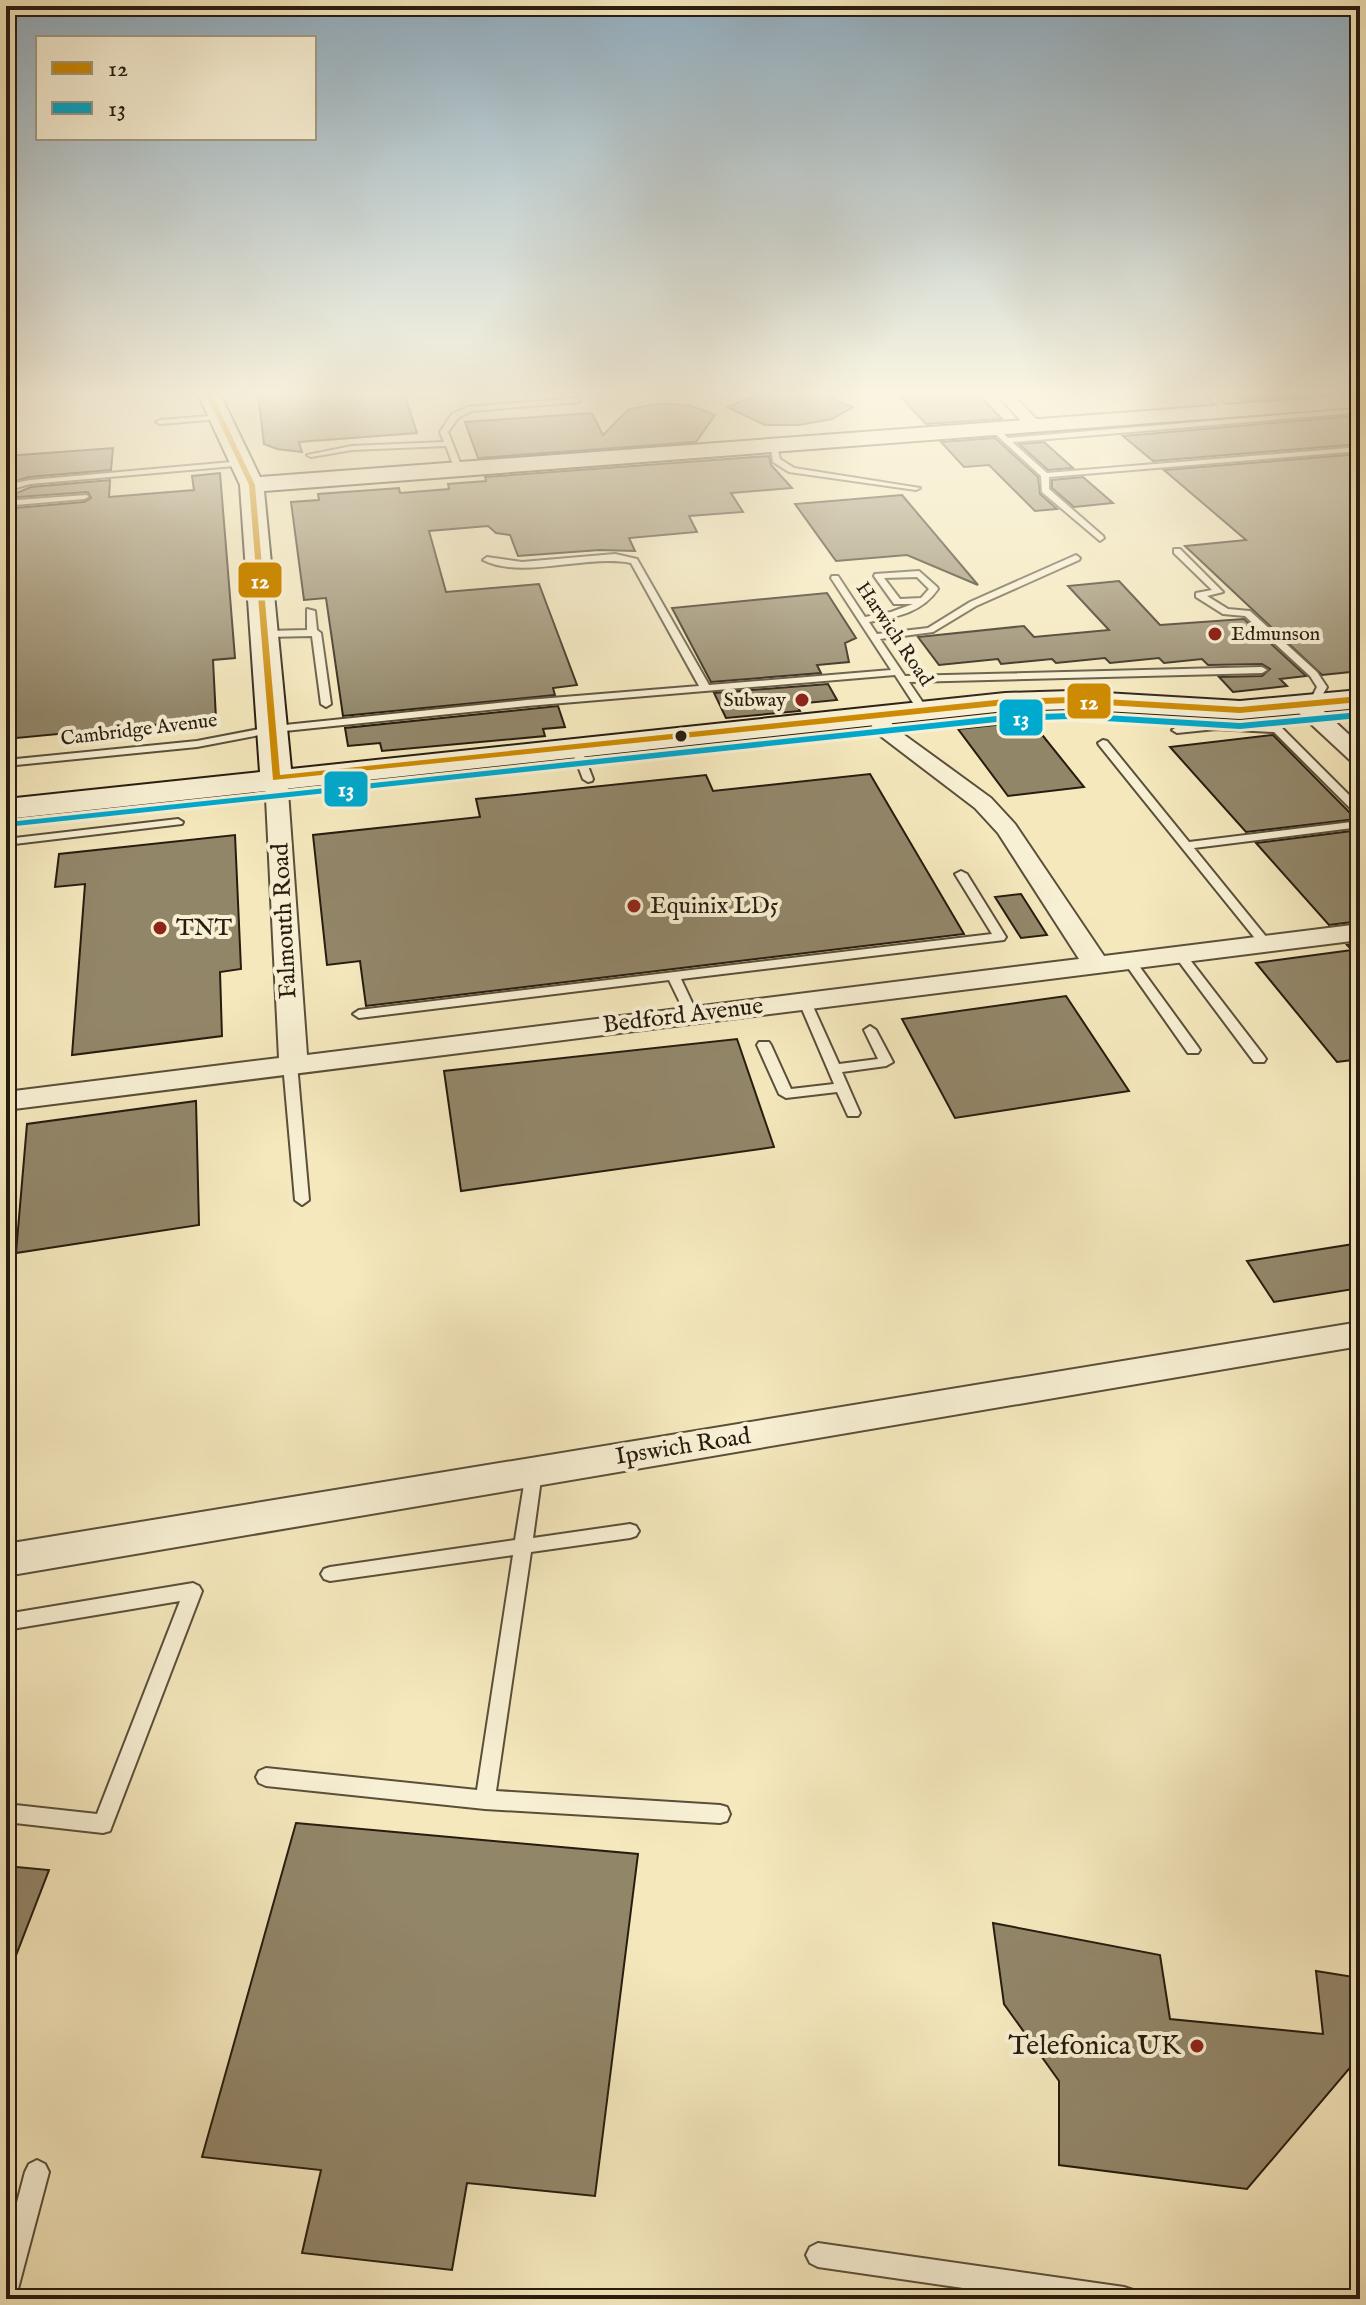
<svg xmlns="http://www.w3.org/2000/svg" width="1366" height="2305" font-family="'IM FELL English',serif">
  <rect width="100%" height="100%" fill="#f5e8bd"/>
  <filter id="stains"><feTurbulence type="fractalNoise" baseFrequency=".0025" numOctaves="4"/><feColorMatrix values="0 0 0 0 .2 0 0 0 0 .09 0 0 0 0 .02 0 0 0 .5 -.17"/></filter>
  <radialGradient id="worn" r=".72"><stop offset=".6" stop-color="#630" stop-opacity="0"/><stop offset="1" stop-color="#630" stop-opacity=".3"/></radialGradient>
  <path fill="#928669" stroke="#271c0f" stroke-width="2" d="M258 392H404L417 433 299 442 302 452 277 449 264 444Z
    M764 392 818 393 853 407 832 419 799 425H765L727 407Z
    M896 392H976L1002 419 926 424Z
    M1231 392H1360L1243 401Z
    M663 403 692 406 715 415 696 442 478 458 465 422 592 413 603 435 629 409Z
    M1356 410H1360V444L1153 461 1123 436 1354 416Z
    M995 438 1038 477 1040 494 1057 509 1035 511 989 465 964 467 941 442Z
    M1044 442 1073 468 1048 470 1019 444Z
    M113 448 111 470 29 477 6 484V456Z
    M1360 454V671L1322 675 1185 546 1246 540 1164 470Z
    M769 456 771 465 792 488 731 493 743 512 689 516 697 532 629 538 635 551 600 550 518 556 510 535 496 533 488 526 429 531 446 592 539 584 577 685 553 688 555 695 343 716 326 598 304 600 291 502 319 500 318 494 399 488 400 493 449 489 448 484 486 481 485 477Z
    M220 473 235 658 213 660 216 719 6 739V503L15 508 84 502 91 498 88 492 18 497 14 494 31 487 110 480 109 497 194 490 192 476Z
    M1083 477 1113 503 1074 507 1052 488V480Z
    M902 495 978 585 907 555 836 561 795 504Z
    M1119 581 1160 625 1244 619 1306 676 1280 679 1287 686 1233 692 1219 677 1262 676 1270 669 1262 664 1208 665 1202 659 1164 663 1159 658 1110 663 1105 658 1056 663 1052 659 1001 664 998 659 939 665 918 637 1024 626 1034 637 1109 630 1068 586Z
    M827 593 856 638 845 643 849 662 817 665 821 673 711 682 672 608Z
    M828 684 837 700 796 704 800 711 758 715 726 718 714 693Z
    M558 706 565 727 543 729 545 736 382 751 380 743 348 746 345 728Z
    M1031 721 1084 787 1008 796 958 729Z
    M1273 735 1356 819 1246 832 1170 747Z
    M870 774 964 934 366 1006 360 961 327 965 313 835 480 817 476 799 706 775 713 791Z
    M1360 830V921L1329 925 1256 843Z
    M235 835 241 969 220 972 222 1036 72 1055 85 884 55 887 59 854Z
    M1021 894 1047 935 1021 938 995 897Z
    M1360 943V1059L1337 1062 1256 963 1352 950 1347 945Z
    M1066 996 1129 1091 955 1118 902 1019Z
    M737 1039 774 1147 461 1191 444 1071Z
    M196 1101 199 1225 16 1253 27 1124Z
    M1360 1243V1288L1274 1302 1247 1261Z
    M296 1823 638 1854 595 2196 467 2183 452 2270 302 2253 321 2170 202 2157Z
    M6 1866 49 1870 8 1976 6 1975Z
    M993 1923 1160 1955 1170 2019 1323 2034 1316 1971 1360 1978V2056L1247 2189 1059 2165V2081L1004 2004Z"/>
  <g fill="none" stroke-linecap="round" stroke-linejoin="round">
    <g stroke="#5a4f3a" stroke-width="4">
      <path id="lane" d="M591 392H627L623 394H595Z
        M694 392H703L699 394Z
        M1203 392H1210L1233 411 1226 413Z
        M577 398 580 402 472 411 458 418 448 432 463 470 459 472 455 470 446 446 352 450 311 457 307 455 352 446 444 442 440 432 452 414 468 407Z
        M1351 409 1354 413 1012 442 1047 473 1360 447V451L1049 477V489L1103 536 1104 538 1100 541 1042 492 1041 476 991 430 998 428 1008 438Z
        M223 415V419H220L160 424 156 422 160 420Z
        M770 444 777 446 780 459 794 468 920 488 916 490 789 472 773 462Z
        M243 461 247 463 246 465 30 484 16 488 10 494 17 500 87 495 88 497 84 499 15 505 6 499V489L10 484 30 480Z
        M1174 549H1180L1223 592 1207 596 1228 609 1250 611 1317 672 1327 687C1322 697 1314 708 1301 707V703L1313 695 1317 687 1310 676 1245 616 1223 614 1196 597V593L1212 590 1174 553Z
        M615 554 637 559 709 685 891 670 831 578 832 576H838L865 617 891 612 913 604H894L874 576 875 574 919 571 937 587 938 589C922 613 896 617 869 622L877 634 928 628 970 602 1076 555 1080 558 1079 560 976 606 933 632 880 639 905 676 1262 667 1267 670 1262 673 909 682 928 710 923 713 919 712 895 675 527 706 275 732 197 747 6 766V760L197 741 275 726 527 700 699 686 631 563C587 554 522 580 483 560L487 557 522 562ZM917 577 929 589 921 598 900 599 884 578Z
        M307 609 315 611 317 630 321 633 331 704 326 707 321 704 312 636 266 637 261 634 266 631 307 630Z
        M1216 723 1281 727 1360 806V815L1356 814 1274 732 1216 729 1177 733 1172 730 1177 727Z
        M1103 740 1107 741 1189 842 1360 821V827L1194 848 1272 944 1270 947H1262L1099 745 1098 743Z
        M576 745 581 748 593 779 592 781 588 782 583 779 571 748Z
        M178 819 183 822 182 824 6 845V839Z
        M961 871 967 874 1006 937 1004 940 681 979 698 1015 692 1019 686 1015 669 980 359 1018 353 1014 359 1010 992 934 955 874Z
        M1180 951 1184 952 1264 1056 1266 1059 1264 1062H1254L1174 955Z
        M1130 958 1134 959 1198 1047 1200 1050 1198 1053H1188L1124 962Z
        M805 998 811 1002 839 1064 878 1059 864 1030 870 1026 876 1030 893 1062 886 1066 842 1072 860 1113 858 1116H848L837 1092 786 1098 779 1094 757 1045 759 1042H769L771 1045 791 1089 834 1084 799 1002Z
        M290 1060 297 1064 309 1200 302 1205 295 1200 283 1064Z
        M534 1465 540 1467 542 1472 533 1538 630 1524 636 1526 639 1531 636 1536 630 1538 531 1552 496 1791 720 1805 727 1807 730 1814 727 1821 720 1823 485 1809 266 1786 259 1783 256 1777 259 1771 266 1768 477 1790 513 1555 330 1581 324 1579 321 1574 324 1569 330 1567 515 1540 526 1472 528 1467Z
        M193 1583 199 1586 202 1591 110 1831 103 1833 6 1822V1804L97 1814 180 1601 6 1630V1614Z
        M37 2160 45 2164 49 2172 18 2289 15 2298 6 2299V2244L25 2172 29 2164Z
        M818 2243 1124 2287 1133 2290 1136 2299H1039L818 2267 810 2263 806 2255 810 2247Z"/>
    </g>
    <g stroke="#5a4f3a" stroke-width="4">
      <path id="street" d="M995 392H1010L1041 424V430H1029Z
        M1305 700 1313 701 1360 745V764L1352 762 1297 711 1294 706 1297 701Z
        M879 709 887 710 892 724 903 734 991 798 1015 824 1104 956 1360 924V940L6 1110V1092L279 1058 265 778 276 771 287 778 307 1055 1079 959 998 833 975 808 874 731 868 715Z
        M1360 1322V1346L6 1576V1544Z"/>
    </g>
    <g stroke="#271c0f" stroke-width="4">
      <path id="secondary" d="M197 392H219L260 477 1360 395V407L264 491 291 769 1005 693 1071 691 1240 701 1360 690V708L1240 719 1071 709 1005 711 6 819V799L260 772 240 485Z"/>
    </g>
    <use href="#lane" fill="#f8f0d4" fill-rule="evenodd"/>
    <use href="#street" fill="#f8f0d4" fill-rule="evenodd"/>
    <use href="#secondary" fill="#f8f0d4" fill-rule="evenodd"/>
    <g stroke="#f8f0d4" stroke-width="6">
      <path id="bus-1" d="M205 392H211L255 485 280 775 1005 699 1071 697 1240 707 1360 696V702L1240 713 1071 703 1005 705 273 780 249 485Z"/>
    </g>
    <g stroke="#f8f0d4" stroke-width="6">
      <path id="bus-2" d="M1360 712V718L1240 729 1071 719 1006 721 6 827V823L8 822 1006 715 1071 713 1240 723Z"/>
    </g>
    <use href="#bus-1" fill="#cd8a03" fill-rule="evenodd"/>
    <use href="#bus-2" fill="#00a9ce" fill-rule="evenodd"/>
  </g>
  <linearGradient id="sky" x2="0" y2="1"><stop stop-color="#91adbf"/><stop offset="0.55" stop-color="#faf5e1"/><stop offset="1" stop-color="#faf5e1" stop-opacity="0"/></linearGradient>
  <rect width="1366" height="715" fill="url(#sky)"/>
  <g fill="#8f2418" stroke="#f8f0d4" stroke-width="3">
    <circle cx="1215" cy="634" r="8"/>
    <circle cx="802" cy="700" r="8"/>
    <circle cx="634" cy="906" r="8"/>
    <circle cx="160" cy="928" r="8"/>
    <circle cx="1197" cy="2046" r="8"/>
  </g>
  <circle fill="#271c0f" stroke="#f8f0d4" stroke-width="3" cx="681" cy="736" r="7"/>
  <g text-anchor="middle" dominant-baseline="central" stroke-width="8" stroke-linejoin="round" paint-order="stroke">
    <g font-size="20" fill="#271c0f" stroke="#f8f0d4">
      <text transform="translate(894 634) rotate(56)">Harwich Road</text>
      <text transform="translate(139 730) rotate(-7)">Cambridge Avenue</text>
    </g>
    <g font-size="20" fill="#271c0f" stroke="#f8f0d4" text-anchor="start">
      <text x="1231" y="634">Edmunson</text>
      <text x="786" y="700" text-anchor="end">Subway</text>
    </g>
    <g font-size="24" fill="#271c0f" stroke="#f8f0d4" text-anchor="start">
      <text x="650" y="906">Equinix LD5</text>
      <text x="176" y="928">TNT</text>
    </g>
    <g font-size="24" fill="#271c0f" stroke="#f8f0d4">
      <text transform="translate(285 921) rotate(-93)">Falmouth Road</text>
      <text transform="translate(683 1016) rotate(-7)">Bedford Avenue</text>
      <text transform="translate(683 1447) rotate(-9)">Ipswich Road</text>
    </g>
    <g font-size="28" fill="#271c0f" stroke="#f8f0d4" text-anchor="end">
      <text x="1181" y="2046">Telefonica UK</text>
    </g>
  </g>
  <g stroke="#f8f0d4" stroke-width="3">
    <rect x="237" y="561" width="46" height="38" rx="8" fill="#cd8a03"/>
    <rect x="1066" y="682" width="46" height="38" rx="8" fill="#cd8a03"/>
    <rect x="998" y="698" width="46" height="39" rx="8" fill="#00a9ce"/>
    <rect x="323" y="770" width="46" height="38" rx="8" fill="#00a9ce"/>
  </g>
  <g font-size="22" text-anchor="middle" font-weight="bold" fill="#fff">
    <text x="260" y="588">12</text>
    <text x="1089" y="709">12</text>
    <text x="1021" y="725">13</text>
    <text x="346" y="796">13</text>
  </g>
  <rect width="1366" height="2305" fill="none" stroke="#f5e8bd" stroke-width="32"/>
  <rect x="8" y="8" width="1350" height="2289" fill="none" stroke="#271c0f" stroke-width="4"/>
  <rect x="16" y="16" width="1334" height="2273" fill="none" stroke="#271c0f" stroke-width="2"/>
  <rect x="36" y="36" width="280" height="104" fill="#f8f0d4" stroke="#a49b85" stroke-width="2"/>
  <rect x="52" y="62" width="40" height="12" fill="#cd8a03" stroke="#a49b85" stroke-width="2"/>
  <text x="108" y="76" font-size="24" fill="#271c0f">12</text>
  <rect x="52" y="102" width="40" height="12" fill="#00a9ce" stroke="#a49b85" stroke-width="2"/>
  <text x="108" y="116" font-size="24" fill="#271c0f">13</text>
  <rect width="100%" height="100%" filter="url(#stains)"/>
  <rect width="100%" height="100%" fill="url(#worn)"/>
</svg>
